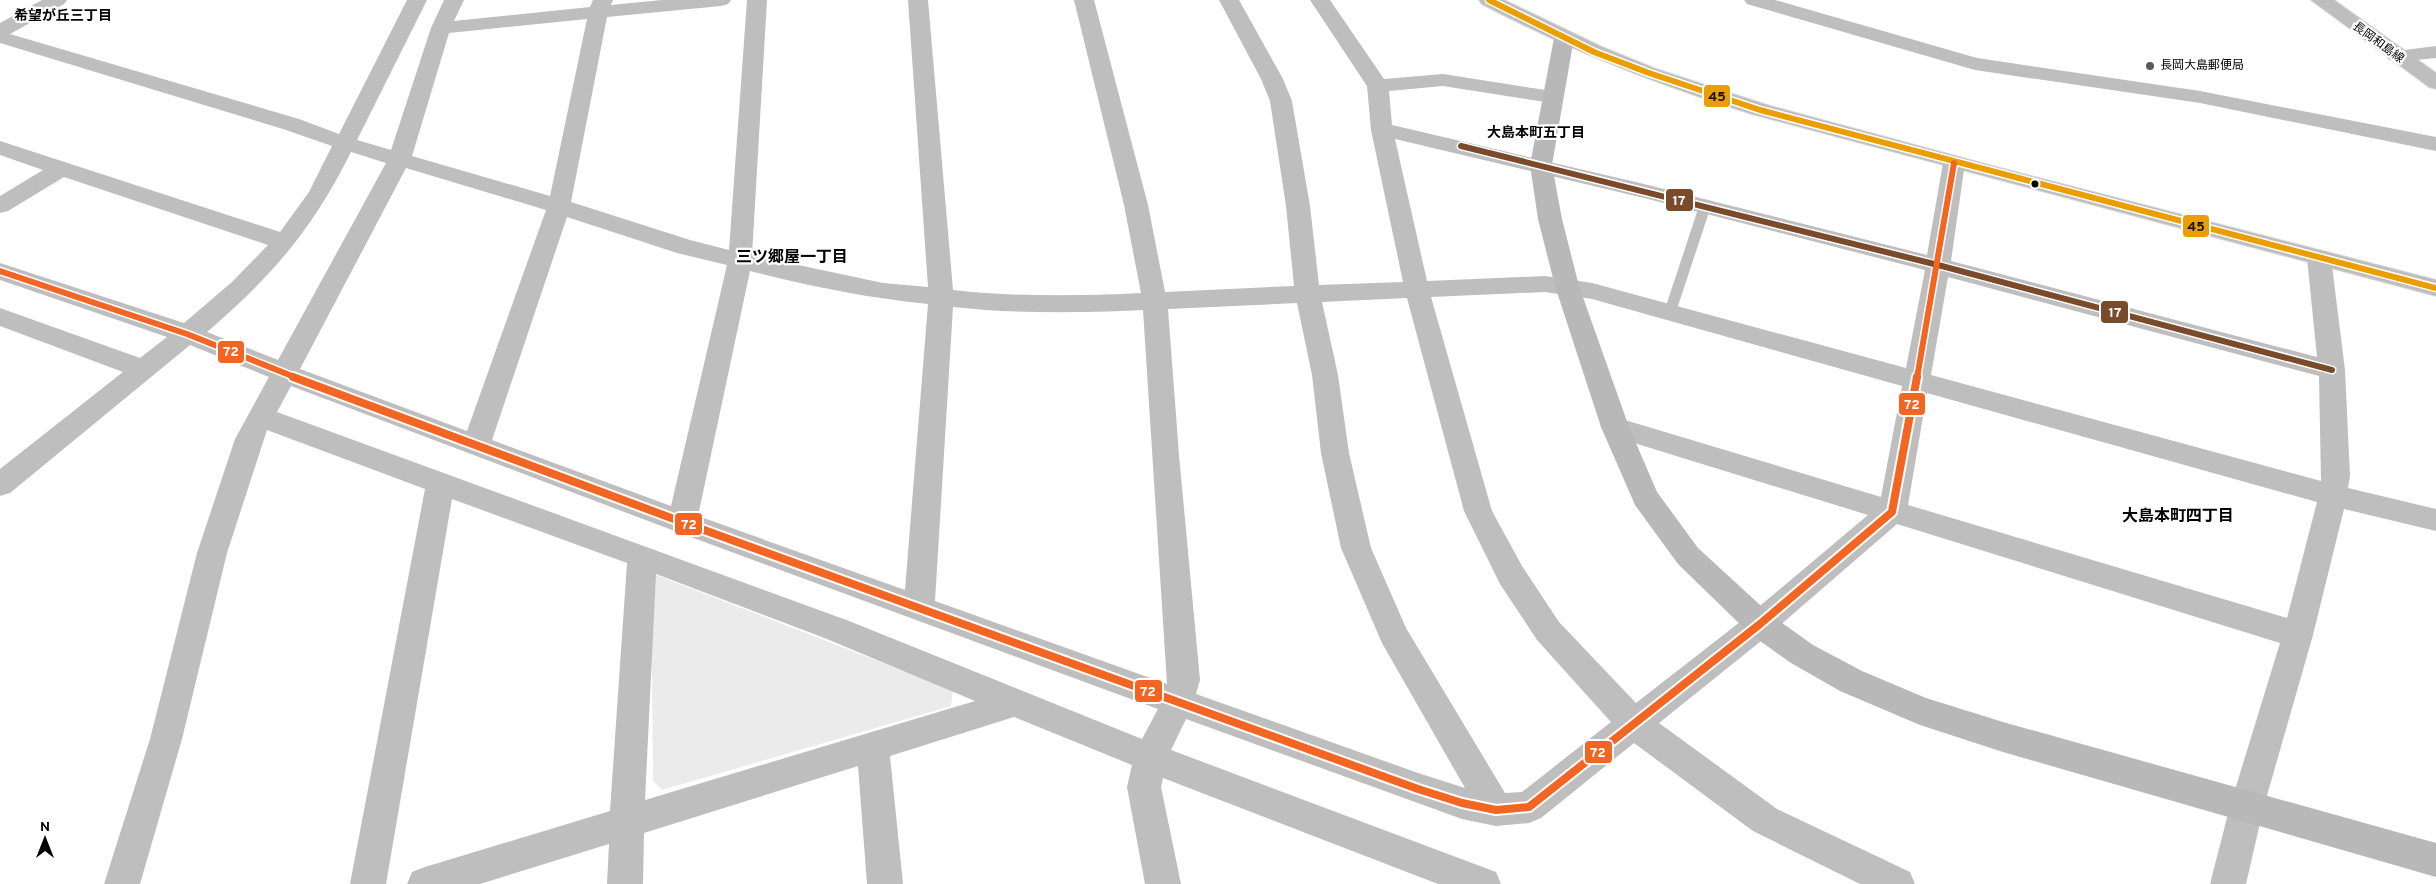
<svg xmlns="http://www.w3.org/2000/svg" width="2436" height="884" font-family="Overpass,'Noto Sans JP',sans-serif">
  <rect width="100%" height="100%" fill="#fff"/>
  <path fill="#ebebeb" d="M651 573 953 690 951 706 662 790 653 781Z"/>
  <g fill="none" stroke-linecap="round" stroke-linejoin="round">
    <g stroke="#dbdbdb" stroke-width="2">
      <path id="primary" d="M2311 0H2334L2436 73V89L2429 87Z"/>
    </g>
    <g stroke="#dbdbdb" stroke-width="2">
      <path id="highway" d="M1479 0H1504L1602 47 1656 69 1767 105 2000 168 2436 280V296L1752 114C1658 85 1569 50 1482 4Z"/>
    </g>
    <path fill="#bebebe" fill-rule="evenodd" d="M1705 202 1711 206 1676 312 1670 316 1666 315 1664 312 1699 206Z"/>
    <path fill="#bebebe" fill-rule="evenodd" d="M42 0H67L64 4 10 34 299 119 339 134 407 0H427L357 140 391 150 431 28 444 0H464L454 21 590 7 593 0H613L611 5 662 0H731L728 4 721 6 607 17 571 202 690 240 729 250 747 0H767L752 255 883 283 928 287 908 0H928L953 290C1016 297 1078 296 1141 293L1124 205 1074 0H1094L1148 205 1165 292 1294 286 1286 206 1270 101 1261 79 1219 0H1239L1283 79 1292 101 1310 206 1319 285 1403 282 1371 130 1367 86 1310 0H1330L1384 79 1443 74 1552 91 1560 92 1563 97 1560 102 1552 103 1443 86 1389 91 1392 125 1644 184 1927 255 1943 163 1946 158 1954 156 1962 158 1965 163 1951 261 2317 357 2307 258 2310 252 2319 250 2328 252 2331 258 2345 370 2350 476 2348 488 2436 509V531L2344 509 2313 635 2264 806 2246 884H2210L2230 806 2280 643 1897 524 1771 633 1659 723 1777 809 1910 872 1915 884H1860L1753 831 1634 743 1541 818 1529 823 1496 826 1462 819 1186 719 1171 750 1496 872 1501 884H1438L1163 778 1161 787 1181 884H1145L1127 787 1132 765 1014 717 890 756 903 884H867L858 766 644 833 643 884H607L609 844 480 884H407L412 872 425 867 610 811 627 563 452 499 386 884H350L425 489 267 430 227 553 182 739 140 884H104L150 739 197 553 235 439 269 377 190 345 10 493 0 496V469L123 372 0 326V308L140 358 167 337 0 280V263L184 323 232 282 268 245 64 177 8 211 0 213V196L43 170 0 155V141L280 232 309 192 332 146 283 129 0 43V23ZM587 19 550 196 412 156 449 33ZM1395 139 1644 198 1925 270 1906 368 1592 283 1545 276 1427 281ZM351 152 386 163 278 360 207 332C273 275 312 230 351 152ZM406 168 546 210 467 431 300 369ZM567 217 677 253 727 265 671 506 492 440ZM750 271C809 286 868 298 928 304L905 590 698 516ZM1948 277 2319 376 2321 481 1931 375ZM1545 292 1592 299 1902 386 1881 497 1615 417 1605 420 1601 427 1605 434 1868 515 1749 615 1636 703 1559 622 1522 566 1492 511 1431 297ZM1407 298 1464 511 1500 584 1537 640 1611 722 1522 792 1505 793 1406 628 1371 548 1349 453 1338 375 1322 302ZM1297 303 1312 375 1321 453 1341 548 1382 643 1465 788 1418 773 1196 694 1200 680 1179 455 1168 309ZM953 307C1017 314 1079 313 1143 310L1167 684 935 601ZM291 386 672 530 1158 709 1142 739 849 621 277 412ZM1927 393 2317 502 2287 618 1908 505ZM656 574 827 639 975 701 645 800Z
      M1744 0H1775L1977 58 2200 91 2436 137V151L2200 103 1975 70 1747 4Z
      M2436 46V58L2396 62 2389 60 2386 56 2389 52Z"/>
    <path fill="#b8b8b8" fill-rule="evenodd" d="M1564 32 1571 34 1574 38 1552 165 1562 219 1579 286 1629 427 1657 492 1698 548 1771 615 1813 645 1862 671 1926 698 2003 722 2436 843V877L2003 752 1920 725 1840 691 1791 663 1749 633 1678 564 1635 505 1601 427 1555 286 1538 219 1530 165 1554 38 1557 34Z"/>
    <use href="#primary" fill="#bebebe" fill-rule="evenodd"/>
    <use href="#highway" fill="#bebebe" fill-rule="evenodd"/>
    <g stroke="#fff" stroke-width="9">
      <path id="bus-1" d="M1489 0 1594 52 1649 73 1760 110 2436 288"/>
    </g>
    <g stroke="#fff" stroke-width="9">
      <path id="bus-2" d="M1461 146 1938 265 2332 370"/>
    </g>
    <g stroke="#fff" stroke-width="9">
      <path id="bus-3-far1" d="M0 271 187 334 297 378
        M1917 378 1954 163"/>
    </g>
    <g stroke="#fff" stroke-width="12">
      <path id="bus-3" d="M293 377 682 522 1418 789 1462 803 1496 810 1529 807 1760 624 1892 512 1917 377"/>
    </g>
    <use href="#bus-1" stroke="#eb9e00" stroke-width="6"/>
    <use href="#bus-2" stroke="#7a4b2a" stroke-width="6"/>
    <use href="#bus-3-far1" stroke="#f26522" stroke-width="6"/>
    <use href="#bus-3" stroke="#f26522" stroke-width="8"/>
  </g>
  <circle fill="#595959" stroke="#fff" stroke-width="2" cx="2150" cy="66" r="5"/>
  <circle fill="#000" stroke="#fff" stroke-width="2" cx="2035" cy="184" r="4.5"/>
  <g text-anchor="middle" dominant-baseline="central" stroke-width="4.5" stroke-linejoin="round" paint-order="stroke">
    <g font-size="12" fill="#000" stroke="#fff">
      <text transform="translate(2378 43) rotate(36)">長岡和島線</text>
    </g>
    <g font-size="12" fill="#000" stroke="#fff" text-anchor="start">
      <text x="2160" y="66">長岡大島郵便局</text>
    </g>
    <g font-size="14" font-weight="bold" fill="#000" stroke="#fff">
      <text x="63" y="16">希望が丘三丁目</text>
      <text x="1536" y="133">大島本町五丁目</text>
    </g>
    <g font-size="16" font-weight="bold" fill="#000" stroke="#fff">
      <text x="792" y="258">三ツ郷屋一丁目</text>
      <text x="2178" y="517">大島本町四丁目</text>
    </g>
  </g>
  <g stroke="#fff" stroke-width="2">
    <rect x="1703" y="84" width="28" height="24" rx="5" fill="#eb9e00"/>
    <rect x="1665" y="188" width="29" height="24" rx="5" fill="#7a4b2a"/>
    <rect x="2182" y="214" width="28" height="24" rx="5" fill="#eb9e00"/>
    <rect x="2100" y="300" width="29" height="24" rx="5" fill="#7a4b2a"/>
    <rect x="217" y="340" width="28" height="24" rx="5" fill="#f26522"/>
    <rect x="1898" y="392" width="28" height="24" rx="5" fill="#f26522"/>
    <rect x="674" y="512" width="29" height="24" rx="5" fill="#f26522"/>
    <rect x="1134" y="679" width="29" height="24" rx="5" fill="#f26522"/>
    <rect x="1584" y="740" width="29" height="24" rx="5" fill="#f26522"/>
  </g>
  <g font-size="14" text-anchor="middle" font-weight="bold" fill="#fff">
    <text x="1679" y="205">17</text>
    <text x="2115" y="317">17</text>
    <text x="231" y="356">72</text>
    <text x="1912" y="409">72</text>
    <text x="689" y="529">72</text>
    <text x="1148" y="696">72</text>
    <text x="1598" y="757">72</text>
  </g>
  <g font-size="14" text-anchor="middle" font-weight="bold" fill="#111">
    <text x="1717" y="101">45</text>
    <text x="2196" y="231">45</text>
  </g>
  <g transform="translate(45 839)" stroke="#ffffff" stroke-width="4" paint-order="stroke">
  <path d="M0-4L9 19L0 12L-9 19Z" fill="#000000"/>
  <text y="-8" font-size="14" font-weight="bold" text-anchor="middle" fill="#000000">N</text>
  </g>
</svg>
